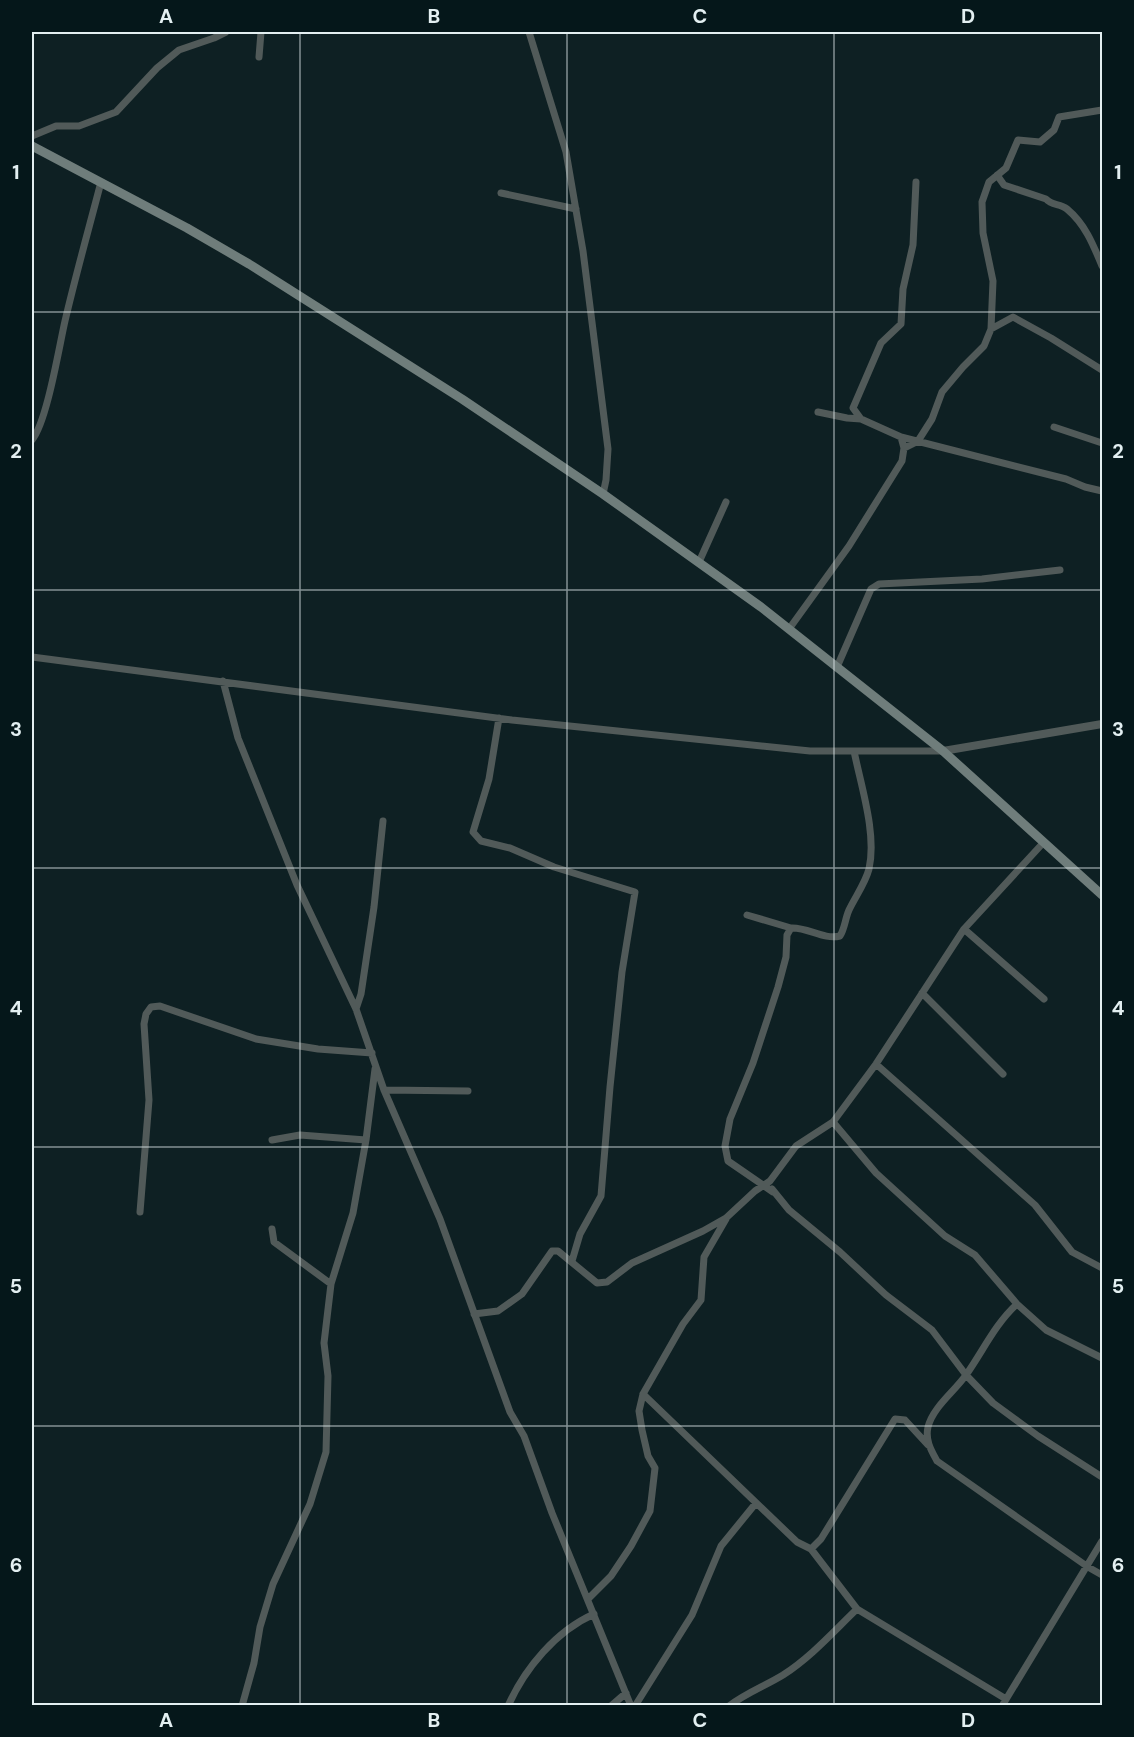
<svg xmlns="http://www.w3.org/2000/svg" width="1134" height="1737" font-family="'DM Sans',sans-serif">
  <rect width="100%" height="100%" fill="#0e2023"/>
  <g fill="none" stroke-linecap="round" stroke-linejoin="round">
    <path stroke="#515a59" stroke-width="7" d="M529 32 566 152 583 251 608 449 606 480 603 494
      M259 57 261 32
      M32 136 56 126H79L116 112 157 68 179 50 214 38 226 32
      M997 175 1004 185 1046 199C1052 206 1060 203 1067 209 1085 224 1093 244 1102 266
      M501 193 576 209
      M991 329 1013 317 1051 338 1102 370
      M818 412 847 418 861 419
      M1054 427 1102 443
      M901 437 1066 479 1085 487 1102 491
      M32 440C47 422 59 347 65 321 76 274 89 228 101 182
      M904 448 918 441 932 419 942 392 963 367 984 346 991 329 993 281 983 233 982 202 989 182 1006 168 1018 140 1040 142 1054 130 1059 117 1102 110
      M699 562 726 502
      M789 629 849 546 902 461 904 448 901 437 861 419 853 408 881 343 901 324 903 289 913 245 916 182
      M32 657 512 720 810 751H943
      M837 667 871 589 879 584 982 579 1060 570
      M223 681 238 738 297 885 356 1009 384 1090 440 1219 510 1412 524 1436 552 1513 631 1706
      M499 718 489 779 473 832 481 841 510 848 554 867 635 892 622 972 610 1087 601 1196 580 1234 572 1261
      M747 915 791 928
      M964 929 1044 999
      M922 993 1003 1074
      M356 1009 361 994 374 907 383 821
      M876 1064 1035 1205 1072 1252 1102 1268
      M384 1090 468 1091
      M833 1122 876 1173 945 1236 975 1255 1017 1304 1046 1330 1102 1358
      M272 1140 300 1135 366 1140
      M772 1189 789 1210 840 1252 886 1295 932 1330 966 1375 993 1403 1038 1436 1102 1477
      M773 1192 728 1161 725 1146 730 1119 753 1063 778 987 786 957 787 935 791 928C808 927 823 940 840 936 845 928 845 919 849 910 855 897 865 884 869 869 877 834 861 786 854 751
      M140 1212 149 1100 144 1024 146 1014 151 1007 160 1006 256 1039 318 1049 372 1053
      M272 1229 274 1242 331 1284
      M1017 1304C995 1324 983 1351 966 1375 954 1392 933 1407 928 1427 925 1440 931 1450 937 1461L1088 1567 1102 1575
      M474 1314 498 1311 522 1294 552 1251H558L597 1283 607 1282 632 1263 703 1231 726 1218 755 1191 770 1181 796 1146 833 1122 876 1064 964 929 1044 842
      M643 1394 797 1542 811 1549 821 1539 895 1419 905 1420 928 1445
      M811 1549 857 1609 1006 1699
      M588 1599 611 1576 631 1546 650 1511 655 1468 648 1456 642 1430 639 1411 643 1394 683 1324 701 1300 704 1257 726 1219
      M242 1706 254 1663 260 1627 273 1584 310 1504 326 1452 328 1376 324 1343 331 1284 353 1213 366 1140 375 1069
      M508 1706C525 1668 556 1631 594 1614
      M611 1706 626 1693
      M635 1706 692 1615 721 1546 756 1503
      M729 1706C746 1693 765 1686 783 1675 811 1657 833 1632 857 1609
      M1002 1706 1102 1541"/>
    <path stroke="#515a59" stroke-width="8" d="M943 751 1102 724"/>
    <path stroke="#6f7d7b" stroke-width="9" d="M32 146 187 228 249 264 462 399 603 494 761 607 943 751 1102 895"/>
  </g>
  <path fill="none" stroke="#e3eff1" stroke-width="1.5" stroke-opacity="0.55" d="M300 32V1706M567 32V1706M834 32V1706M32 312H1102M32 590H1102M32 868H1102M32 1147H1102M32 1426H1102"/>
  <rect width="1134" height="1737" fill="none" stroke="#05171a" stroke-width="66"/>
  <rect x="33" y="33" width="1068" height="1671" fill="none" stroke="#e3eff1" stroke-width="2"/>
  <g font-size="20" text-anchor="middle" font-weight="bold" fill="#e3eff1">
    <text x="166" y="23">A</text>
    <text x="434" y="23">B</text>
    <text x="700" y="23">C</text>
    <text x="968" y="23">D</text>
    <text x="16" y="179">1</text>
    <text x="1118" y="179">1</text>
    <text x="16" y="458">2</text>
    <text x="1118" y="458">2</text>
    <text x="16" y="736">3</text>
    <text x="1118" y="736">3</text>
    <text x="16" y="1015">4</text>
    <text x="1118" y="1015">4</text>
    <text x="16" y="1293">5</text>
    <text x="1118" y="1293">5</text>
    <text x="16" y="1572">6</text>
    <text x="1118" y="1572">6</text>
    <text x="166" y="1727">A</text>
    <text x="434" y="1727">B</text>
    <text x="700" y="1727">C</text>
    <text x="968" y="1727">D</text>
  </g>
</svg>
